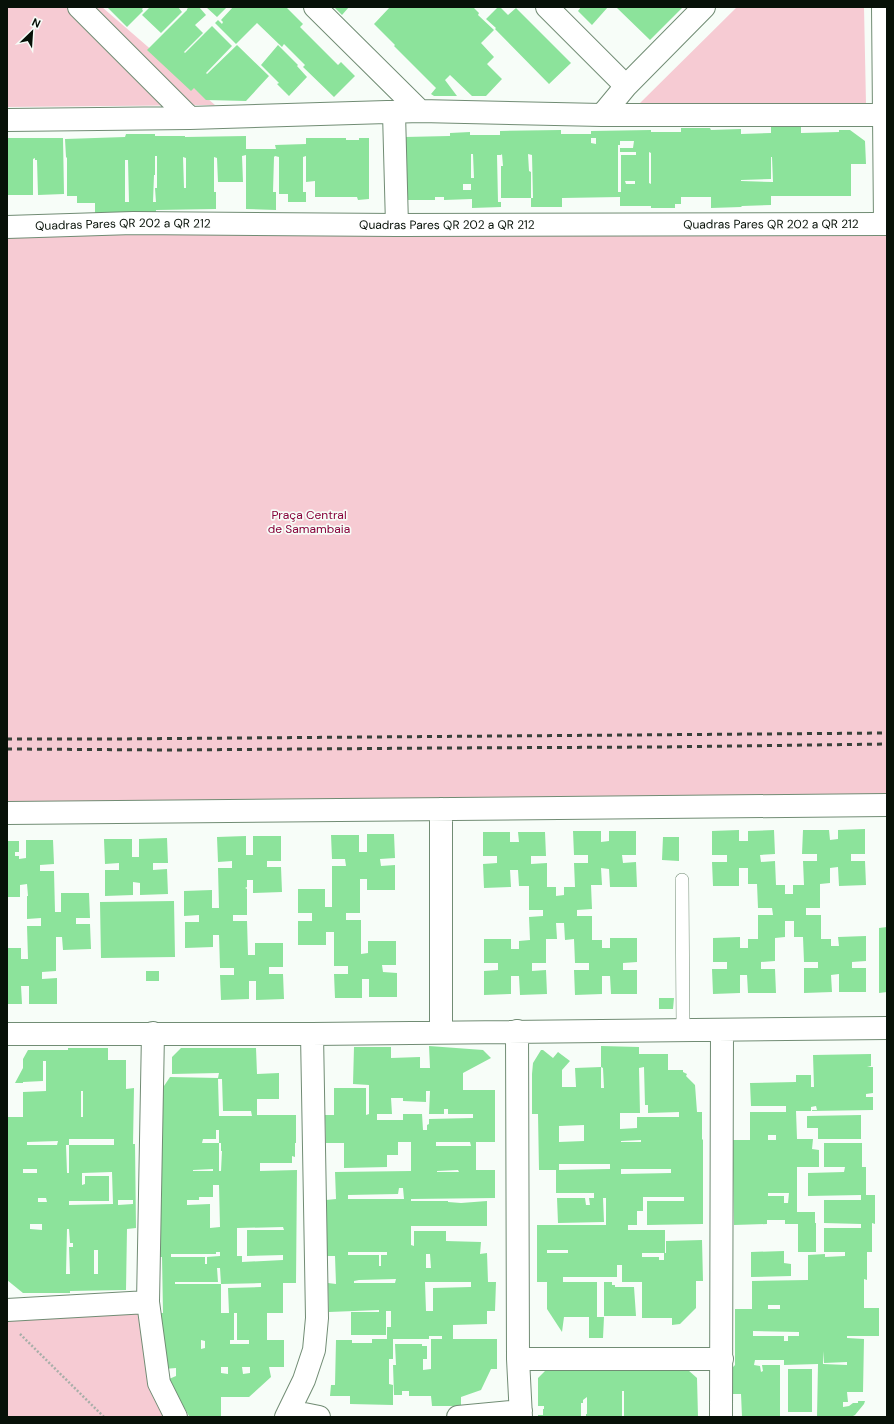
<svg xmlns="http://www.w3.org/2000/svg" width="894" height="1424" font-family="'DM Sans',sans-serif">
  <rect width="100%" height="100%" fill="#f7fdf8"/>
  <path fill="#f6cbd3" d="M7 7H102L215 105 7 107Z
    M737 7H864L866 104 640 103Z
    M887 231V805L7 816V235Z
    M148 1302 176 1417H7V1310Z"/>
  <path fill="#8ce39b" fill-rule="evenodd" d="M107 7H144L142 9 143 11 127 27Z
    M150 7H178L182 12 161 33 142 15Z
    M189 7H199L206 15 195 25 203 33 184 52 185 53 212 26 232 46 206 73 207 74 237 45 269 76 246 101 206 100 194 88 191 91 147 50 187 10V9Z
    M206 7H227L217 17Z
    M233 7H286L303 24 300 27 338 65 341 62 355 76 334 97 303 67 305 65 284 44 282 47 257 23 236 44 215 23 218 20 222 24 223 22 221 20Z
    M334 7H349L342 15Z
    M390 7H475L474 8 479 13 478 15 494 30 481 43 494 57 487 64 502 79 486 96H472L450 75 445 80 457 96H434L431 94 436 88 394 46 395 45 374 24Z
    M498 7H500L508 15 516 8 571 63 549 84 495 29 496 28 486 19Z
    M581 7H608L592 25 578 11Z
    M616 7H683L650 40Z
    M278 45 298 65 297 66 307 77 289 96 277 84 279 83 261 65Z
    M771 127H801V133L839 132V130H850L865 141 866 164H851V196H771V205L742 206 741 207 711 208V197H681V204H675V208H651V206H620V197L562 198V207H531V198H533L532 155 528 154 529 171 531 172V198H501V166H503L502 154 501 155H497L498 202H501V207L472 208V199L444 200V197H435V200H405V137L449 136H450V133L470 132V135H500V131L561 130V134H591V131L651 130V132H681V128H710L711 130 741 129V134L771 133ZM591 138H596V144L591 143ZM620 141H634L633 148H620V152H636V155H621V192H618V145H620ZM649 152 651 153V184L649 183ZM471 154H473L474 178H471ZM771 157H772L773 182 741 181V180L771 179ZM625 181H635V184H626ZM463 184H471V190H463Z
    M126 134H155V136H185V137L246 136V149H276L275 145 306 144V138H346V140H359V138H369V199L358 200 357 197H315V181L306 182V156L303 157V192H306V202H288V194H279V157L275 156 274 157 273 192H276V210L246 209V155L242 156 243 182H218L217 158 214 157V192H216V209L156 210V213H95V203H77V196H67V158L66 157 65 139 125 137ZM155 156H157V188H155L156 202H153L154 175H155ZM183 157 186 158V192V188H184ZM125 160H128L129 202H125Z
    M7 138H63L64 194 38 195 37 160H35V158L33 159V195H7Z
    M865 829V854H851V861H865L866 885 839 886 838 867 830 868V883L820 884V908H806V915H821V939H831V946H839L838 937 866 936V961L852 962V968H866V992H839V974L831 975 832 992 804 993V968H818V962H804L803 937H794V921H785V937L775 938V961L761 962V969H775L776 993H748L747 975H740V993L713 994 712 969H727V962H713V938L740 937V948H748V939H758V915H773L772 908H758L757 884H748V868H739V886H713L712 862H727V855H712V831L739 830V841H748V831L774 830 775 854 760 855 761 862 775 861 776 885H785V894H793V885H804L803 861H817V854H802L803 830H829L830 840 838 839V830Z
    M573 831H601V842L609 841V831H636V855H622L623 863 636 862 637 887H610L609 869 601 868 602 885H591L592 909 577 910V916H592V940H602V948H610V938H637V962L623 963V970H637V994H611L610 976H602V994L575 995 574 970H589V963H575L574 939 565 940 564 923H556L557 939H546V963H532V971L546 970 547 994 520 995 519 976H511V994L484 995V971L498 970V963H484V939H511V949H519V941L530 940 529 917 543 916V910H529V886H519L518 870H510L511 887 484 888 483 864 497 863V856H483V832H510V842H519L518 832H545L546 856H531V864L547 863V887H556V896L564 895V887H575L574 863H588V855H574Z
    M367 834H394L395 858 380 859 381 866 395 865V890H367V879H360V913H346V920H361V954L368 953V941H396V965H382L383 972 397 973V997H369V979H362V998H335L334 974H348V966H334V932H326V945H298V921H312V913H298V889H325V907H332V866H346L345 859H332L331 835H359V852H367Z
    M246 836V855H253V836H281V861H267V867H281L282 892 253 893V880H247V887L245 888 247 889V915H233V921H247L248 955H255V943H283V967H269V974H283L284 999 256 1000V981H249V999L221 1000 220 975H234V968H220L219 935H213V947L185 948V922H199V915L184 916V891L212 890V908H219L218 868H232V861L218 862 217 837Z
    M663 837H679V861L662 860Z
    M167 838 168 863H153V870L167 869 168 894 140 895V883L133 882V895L105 896V870H119V863L105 864 104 839H132V857H139V839Z
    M26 840H53L54 864 40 865V871H54L55 912H61V893H89L90 918H76V924H90L91 949 63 950 62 937H56V971L42 972V979L57 978V1004H29V986H21L22 1004H7V948H21V959H28L27 926H41V918L27 919V896H28L27 884 20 885V897H7V841H19V852H15V856H19V859L26 858Z
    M174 901 175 957 101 958 100 902Z
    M887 927V992L879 993V928Z
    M146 971H159V981H146Z
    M659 998H674L673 1009H659Z
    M429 1046 483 1050 491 1058 463 1073V1090H495V1142H476V1170H495V1198L411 1199V1201H448V1202L461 1203 487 1201V1226H411V1245L414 1246V1231H446V1241L481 1242 480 1254 487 1253 488 1282H496L495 1311H487V1324L453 1325V1339H497V1369H491L481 1390 461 1397V1406H432L431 1396H409V1391H402V1395H394L393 1365H396L395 1344H422V1346H427V1359H423V1370L431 1369V1339H442V1336H429V1339H393V1359H389V1384L393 1385V1405L350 1404V1396H330L331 1385H335L336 1340H352V1343H372V1339H387V1327H391V1311H386V1335H351V1312H379V1310L329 1312 328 1283 336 1284 335 1256H327L326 1200 336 1199 335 1172 411 1171V1142H398V1155H387V1167L344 1168V1143H326L325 1115H334V1088H366V1115L369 1114V1085L353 1084 354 1047H391V1058L420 1057V1068H430ZM426 1091H430L429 1114H444V1109H448V1114H473V1118L429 1119V1124L427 1125V1130H423L422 1114H403V1120H377V1114H392L391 1098H403V1101L426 1102ZM436 1142H470L471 1146H436ZM458 1170 459 1172H437V1171ZM399 1188H403L404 1199H348V1195L398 1194ZM348 1252H387V1255H381V1266H379V1255H348ZM426 1254H430L431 1268H426ZM396 1279 395 1283H354V1281L359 1280ZM425 1282H471V1287L433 1288V1311H426Z
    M601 1046 639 1047V1054H668V1070H683V1072L687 1074 686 1076 695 1085 697 1112H702V1140L703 1139V1224L647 1225V1201H684V1197H643V1211H637V1225H628V1230H665V1253H666V1241L702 1240 703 1281H696V1308L680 1324 672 1325V1318H642V1282H622V1265H617V1277H563V1282H597V1317H604L603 1338H589V1317H564L562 1332 547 1309V1282H537V1225H606V1198H603L604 1222 558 1223 557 1198H585L586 1205H590L589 1198H594V1193H556V1170H539L538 1114H532V1074L533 1063 541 1050H543L553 1058 558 1052 570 1061 562 1070V1087H576L575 1068 601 1067ZM601 1067 603 1068 604 1088H601ZM644 1067 645 1105H648V1113L679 1112V1117H637V1128L620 1129V1113H640L639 1068ZM584 1125V1141L559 1142V1126ZM641 1140V1142H621V1141ZM559 1164H610V1169L559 1170ZM621 1169H671V1173L621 1174ZM547 1250H568V1253H547ZM642 1253H664V1260H659V1257H642Z
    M68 1048H108V1060H126V1089L134 1088 133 1144H135L136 1228 127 1229 126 1290 70 1291V1293H23L7 1280V1117H23V1092L46 1091V1061H43V1081L23 1082V1083H15L23 1068V1059L28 1050H68ZM81 1091H83V1117H81ZM69 1139H114V1145H69V1173H67L66 1145H69ZM58 1141 57 1145H27V1142ZM23 1169H37V1173H23ZM112 1172 113 1204 69 1205V1201H109V1176H85V1184L82 1185V1173ZM38 1198H46L47 1202H38ZM118 1200H133V1204L118 1205ZM30 1224H42V1230L30 1229ZM67 1229H69L70 1243H73V1247H69L70 1274H66ZM94 1250H98V1274H94Z
    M181 1048H256L257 1074 279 1073V1099H257V1115H296V1143H295V1157L292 1156V1163H260V1171L297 1170 296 1283H283V1313H267V1340H284V1367H269L271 1377 249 1397H221V1416H189L185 1409 182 1408 169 1379 176 1376V1368L164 1369 160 1313H163L162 1257H160V1200H162V1172H161L160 1086H164L170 1077 218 1078 219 1073 172 1074V1057ZM218 1079H222L223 1111H251L252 1116H219ZM216 1130H219V1143H221V1151H222L221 1171H219V1143H202L203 1139H216ZM213 1169V1171H193V1170ZM213 1185H219L220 1227 210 1228V1204L187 1205V1200H199V1197H213ZM283 1227 284 1230H247V1256L283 1255V1260L242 1262V1256H237V1228ZM216 1252H220V1256L207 1257V1264H205V1257H171V1254H216ZM217 1268H220L221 1284 261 1283V1287L228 1288 229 1313H221V1284H175V1282H218ZM234 1313H237V1340H249V1344H230V1340H234ZM201 1340 205 1341V1348L201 1349ZM221 1367H228V1374L221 1373ZM242 1367H250V1373L243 1374Z
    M871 1054V1066L867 1067H873V1093L866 1094V1097H873V1110L812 1111V1110H817L816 1106 811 1107V1111H796L797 1139H813L812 1149 819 1150V1167H797V1212H815V1223H816V1252H798V1224H785V1220H767V1224L734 1225 733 1168H732L733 1140H750V1112H786V1106H751L750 1083 796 1082V1075H811V1087H814L813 1055ZM768 1135H776V1140H768ZM768 1193H789L788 1203H784V1196H768Z
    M861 1115V1139H818V1128H807V1116Z
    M824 1143H862V1167H866V1195H875V1224L872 1223V1252H867V1280L864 1279V1308H879V1336H847V1338L864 1339 863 1392H847L848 1402H843V1407L849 1406 853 1403H858V1401H865L864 1404 855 1415 851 1417H817L818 1364 784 1365V1360H755L754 1365 760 1366 761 1372 763 1371 762 1365H780V1417H742L741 1394H731V1369L736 1364 735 1365V1309H752V1281L808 1280V1255L825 1254V1257L845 1256V1252H824V1228H861V1224L824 1223V1200H861V1195L808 1196V1173L844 1172 845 1167H824ZM768 1305H780V1309H768ZM753 1331 799 1332V1336H788V1341H784V1336H753ZM823 1351 824 1363 847 1362V1365L823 1364Z
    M784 1251V1263L791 1264V1276L751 1277V1252Z
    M604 1282H612V1285H615V1287H634L636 1316H604Z
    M788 1369H812V1412H788Z
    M688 1370 697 1378 698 1417H624V1391H622V1417H586V1414H587V1397L583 1400V1403H581V1417H538V1415H543V1409H544V1406H538V1378L545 1371Z"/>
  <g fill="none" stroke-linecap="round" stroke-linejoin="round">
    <g stroke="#718c74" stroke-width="14">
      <path id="lane" d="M682 880 683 1029"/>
    </g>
    <g stroke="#718c74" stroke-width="24">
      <path id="street" d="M79 7 190 118
        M315 7 420 111
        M547 7 626 86
        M883 7 885 224
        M394 113 397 225
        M602 115 626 86 704 7
        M7 120 190 118 420 111 602 115H884
        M7 813 887 805
        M517 1031 518 1359 521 1417
        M441 1032V809
        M153 1033 148 1302 159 1383 176 1417
        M7 1034H312L887 1028
        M7 1310 148 1302
        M518 1359H722
        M289 1411 319 1417
        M286 1417 304 1380 314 1350 317 1318 312 1034
        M458 1417 521 1411
        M721 1417 722 1030"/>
    </g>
    <g stroke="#718c74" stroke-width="24">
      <g id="secondary">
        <path id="s1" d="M7 227 133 223 397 225 887 224"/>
      </g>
    </g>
    <path stroke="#a7aea8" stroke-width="2.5" stroke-dasharray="2 2" stroke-linecap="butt" d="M20 1334 104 1417"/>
    <use href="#lane" stroke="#fff" stroke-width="13"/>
    <use href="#street" stroke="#fff" stroke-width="22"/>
    <use href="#secondary" stroke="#fff" stroke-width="22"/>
    <path stroke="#384139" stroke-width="3" stroke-dasharray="5 5" stroke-linecap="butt" d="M7 739H111L887 733
      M7 749 170 750 442 748 658 747 887 744"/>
  </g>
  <g text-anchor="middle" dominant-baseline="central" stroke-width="3.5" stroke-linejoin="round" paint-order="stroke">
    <g font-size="12" fill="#071108" stroke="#f7fdf8">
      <text stroke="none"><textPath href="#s1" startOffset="764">Quadras Pares QR 202 a QR 212</textPath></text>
      <text stroke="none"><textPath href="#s1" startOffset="116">Quadras Pares QR 202 a QR 212</textPath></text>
      <text stroke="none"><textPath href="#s1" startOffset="440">Quadras Pares QR 202 a QR 212</textPath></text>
    </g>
    <g font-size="12" fill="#87033b" stroke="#f7fdf8">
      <text x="309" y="515">Praça Central<tspan x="309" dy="14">de Samambaia</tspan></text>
    </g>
  </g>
  <rect width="894" height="1424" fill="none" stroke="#071108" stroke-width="16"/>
  <g transform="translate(32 32) rotate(25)" stroke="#f7fdf8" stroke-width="3" paint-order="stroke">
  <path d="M0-3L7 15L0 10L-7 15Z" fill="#071108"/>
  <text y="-6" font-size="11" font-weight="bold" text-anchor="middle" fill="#071108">N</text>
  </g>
</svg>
